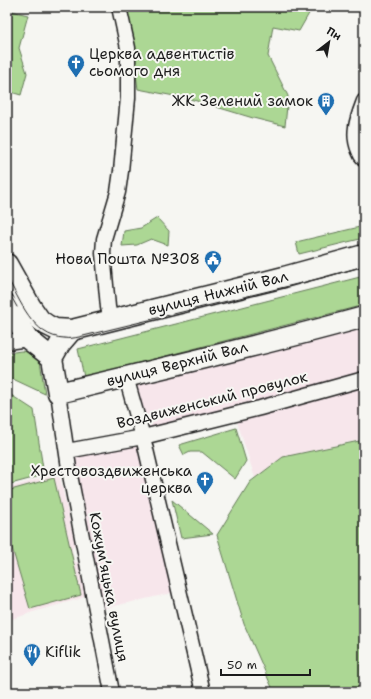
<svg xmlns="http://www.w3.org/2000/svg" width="371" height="699" font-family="'Shantell Sans',sans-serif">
  <rect width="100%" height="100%" fill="#f6f6f2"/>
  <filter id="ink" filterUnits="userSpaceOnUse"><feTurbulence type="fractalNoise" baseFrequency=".025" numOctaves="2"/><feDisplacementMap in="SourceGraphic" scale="8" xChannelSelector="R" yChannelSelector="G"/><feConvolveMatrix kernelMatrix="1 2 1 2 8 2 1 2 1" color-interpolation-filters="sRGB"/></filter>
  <g filter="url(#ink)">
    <path fill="#f7e6eb" d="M364 323V439L283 457 255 478 234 412 145 433 131 383Z
      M136 443 141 446 176 592 101 609 72 461 75 457Z
      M59 473 75 544 72 549 74 561 79 563 85 593 84 596 79 599 33 612 7 621V488Z"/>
    <path fill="#acd794" stroke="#647a58" d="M127 7H326L311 10 299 31 273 26 268 56 288 96 285 126 253 118 190 99 138 89Z
      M7 10 28 15 19 48 27 73 21 95 7 91Z
      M157 218 169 231 168 245 151 239 137 245 122 246 124 231 141 228Z
      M364 226V238L299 254 296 242Z
      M364 276V305L84 377 78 349Z
      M21 351 29 352 40 361 45 394 13 379H7V353Z
      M7 394 11 395 34 410 44 475 7 485Z
      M236 428 246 461 235 479 202 452H190L184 455 179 445Z
      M364 440V692H274L244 624 217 535 250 482 283 457Z
      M54 478 81 595 30 609 7 531V491Z
      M172 500 213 534 181 538Z"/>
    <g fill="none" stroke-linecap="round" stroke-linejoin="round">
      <g stroke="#1c1c1c" stroke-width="17">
        <path id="minor" d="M364 101C358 117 351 133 359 151 360 154 361 156 364 159
          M111 320 108 307 103 253 104 239 118 192 121 171 128 98V48L119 7
          M7 342 28 339
          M126 377 143 437 203 692
          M58 393 70 475 112 692
          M67 451 143 437 260 408 364 379"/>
      </g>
      <g stroke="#1c1c1c" stroke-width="23">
        <path id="secondary" d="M7 264 31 307 40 320 47 325 55 329 72 330 284 277 364 255
          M7 305 28 339 52 358
          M72 330 60 344 52 358 58 393C160 369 263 345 364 317"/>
      </g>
      <use href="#minor" stroke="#f6f6f2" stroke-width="14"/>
      <use href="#secondary" stroke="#f6f6f2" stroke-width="20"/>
      <path stroke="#1c1c1c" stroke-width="1" d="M7 277C20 300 33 337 64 338 69 339 74 338 79 337L326 277 364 266
        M7 289 17 307"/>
    </g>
  </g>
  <defs>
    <g id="church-pin" transform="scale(0.9)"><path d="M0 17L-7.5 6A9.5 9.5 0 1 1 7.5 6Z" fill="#1f6fb2" stroke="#f6f6f2"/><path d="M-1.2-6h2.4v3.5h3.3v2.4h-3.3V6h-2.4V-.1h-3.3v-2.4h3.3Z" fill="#fff"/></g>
    <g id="building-pin" transform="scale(0.9)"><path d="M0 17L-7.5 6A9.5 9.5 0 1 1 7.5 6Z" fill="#1f6fb2" stroke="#f6f6f2"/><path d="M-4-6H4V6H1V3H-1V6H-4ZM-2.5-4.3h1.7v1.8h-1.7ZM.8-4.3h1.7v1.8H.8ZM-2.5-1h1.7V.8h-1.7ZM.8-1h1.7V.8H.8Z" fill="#fff"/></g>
    <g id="civic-pin" transform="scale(0.9)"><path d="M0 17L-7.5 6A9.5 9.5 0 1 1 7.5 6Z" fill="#1f6fb2" stroke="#f6f6f2"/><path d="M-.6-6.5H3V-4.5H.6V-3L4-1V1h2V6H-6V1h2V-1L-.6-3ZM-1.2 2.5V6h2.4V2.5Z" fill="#fff"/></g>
    <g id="restaurant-pin" transform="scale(0.9)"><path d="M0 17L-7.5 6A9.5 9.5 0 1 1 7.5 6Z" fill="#1f6fb2" stroke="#f6f6f2"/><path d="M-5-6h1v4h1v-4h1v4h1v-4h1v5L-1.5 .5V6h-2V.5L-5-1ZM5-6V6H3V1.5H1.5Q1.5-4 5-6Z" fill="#fff"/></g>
  </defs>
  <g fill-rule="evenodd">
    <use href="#church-pin" x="76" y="63"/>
    <use href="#building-pin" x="326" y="101"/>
    <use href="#civic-pin" x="213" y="259"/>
    <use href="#church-pin" x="205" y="480"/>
    <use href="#restaurant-pin" x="32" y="652"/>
  </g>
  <g text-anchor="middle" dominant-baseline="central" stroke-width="4" stroke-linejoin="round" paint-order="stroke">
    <g font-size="15" fill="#1c1c1c" stroke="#f6f6f2" text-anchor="end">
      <text x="89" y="54" text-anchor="start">Церква адвентистів<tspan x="89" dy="17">сьомого дня</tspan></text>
      <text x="313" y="101">ЖК Зелений замок</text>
      <text x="200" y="259">Нова Пошта №308</text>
      <text x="192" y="471">Хрестовоздвиженська<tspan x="192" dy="17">церква</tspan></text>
      <text x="45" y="652" text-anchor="start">Kiflik</text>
    </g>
    <g font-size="15" fill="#1c1c1c" stroke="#f6f6f2">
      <text transform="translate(218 293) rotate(-14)">вулиця Нижній Вал</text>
      <text transform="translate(177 364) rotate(-14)">вулиця Верхній Вал</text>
      <text transform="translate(212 400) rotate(-14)">Воздвиженський провулок</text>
      <text transform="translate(109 587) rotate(79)">Кожумʼяцька вулиця</text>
    </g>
  </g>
  <rect width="371" height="699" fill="none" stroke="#f6f6f2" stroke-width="24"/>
  <rect x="12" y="12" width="347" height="675" fill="none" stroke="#1c1c1c" stroke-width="1.5" filter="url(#ink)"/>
  <g transform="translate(329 42) rotate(31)" stroke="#f6f6f2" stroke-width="3" paint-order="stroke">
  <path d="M0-3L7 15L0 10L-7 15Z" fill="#1c1c1c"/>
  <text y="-6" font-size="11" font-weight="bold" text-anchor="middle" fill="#1c1c1c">Пн</text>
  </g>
  <path d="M221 669v6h89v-6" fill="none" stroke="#1c1c1c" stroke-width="2"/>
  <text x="227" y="669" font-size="12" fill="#1c1c1c" stroke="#f6f6f2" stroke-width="3" paint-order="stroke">50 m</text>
</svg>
